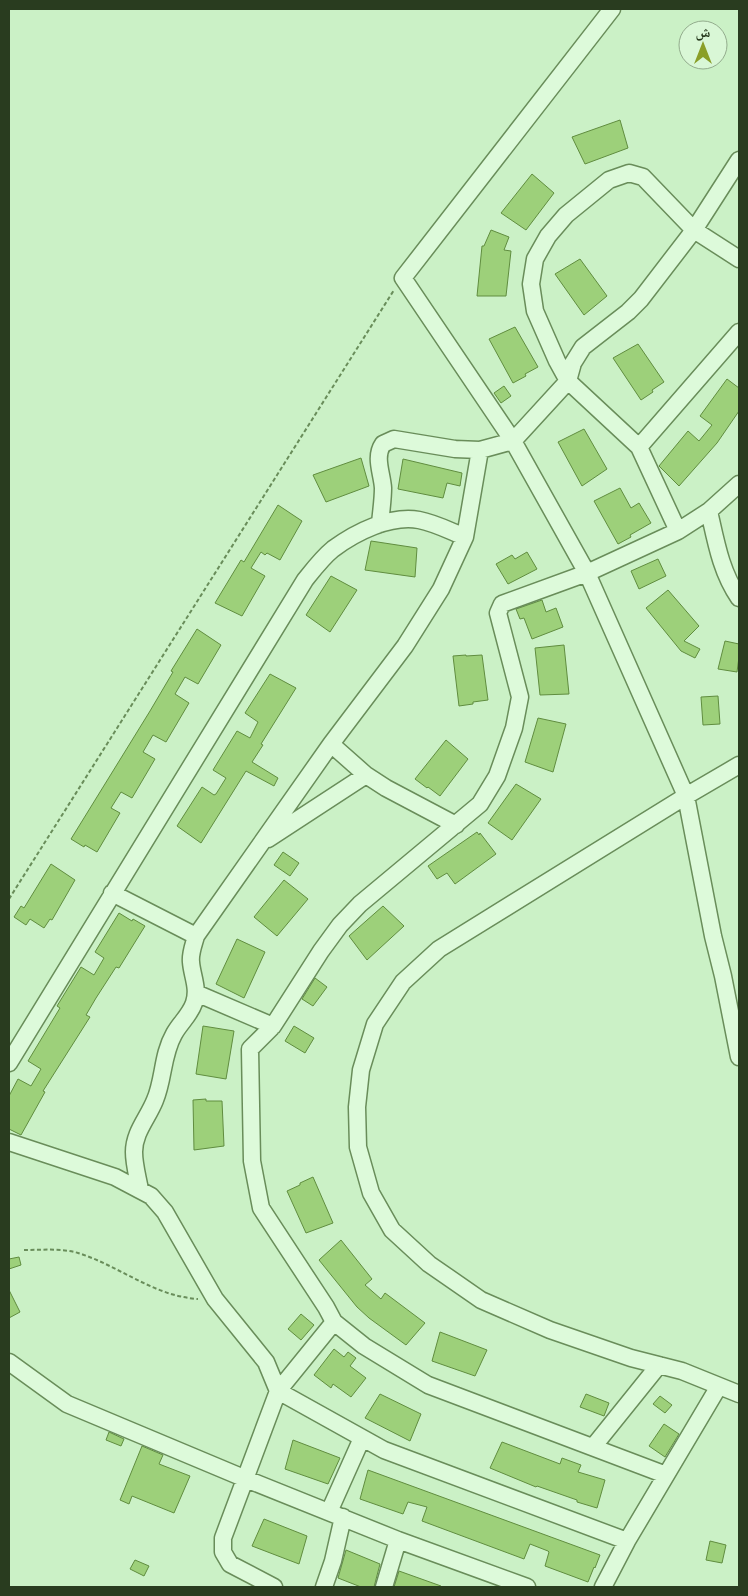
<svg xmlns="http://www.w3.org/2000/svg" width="748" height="1596" font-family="'Noto Serif','Noto Naskh Arabic',serif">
  <rect width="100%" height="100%" fill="#cbf1c6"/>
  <path fill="#9dd07a" stroke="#608d3f" d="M620 120 628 148 585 164 572 137Z
    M532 174 554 193 526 230 501 213Z
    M491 230 509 237 504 250 511 251 506 296H477L482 246H484Z
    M580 259 607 296 584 315 555 274Z
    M515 327 538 367 525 374 526 376 513 383 489 339Z
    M638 344 664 382 652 390 653 392 641 400 613 358Z
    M727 379 739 388V411L717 443 679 486 659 466 688 431 699 441 712 425 700 416Z
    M504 386 511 396 501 403 494 393Z
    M584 429 607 469 582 486 558 442Z
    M361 458 369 486 326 502 313 475Z
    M403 459 462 473 460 486 447 483 443 498 398 489Z
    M620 488 631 508 639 503 651 523 630 535 631 537 618 544 594 501Z
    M278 505 302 521 280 560 267 553 265 555 261 552 251 568 265 576 242 616 215 603 241 560 244 562Z
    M371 541 417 548 415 577 365 570Z
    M527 552 537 569 508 584 496 564 512 555 515 559Z
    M658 559 666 576 639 589 631 571Z
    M331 576 357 590 330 632 306 615Z
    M668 590 699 626 684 641 700 649 695 658 681 651 646 608Z
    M542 600 546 612 556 608 563 627 532 639 524 618 520 619 516 609Z
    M197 629 221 645 198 684 185 677 175 694 189 703 166 742 153 735 143 752 155 759 132 798 121 792 111 808 120 813 97 852 85 845 84 847 71 839 150 711 173 672 171 671Z
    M725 641 739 644V657L737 672 718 669Z
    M564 645 569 694 540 695 535 648Z
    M466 655V656L482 655 488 700 473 702V704L459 706 453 656Z
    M270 674 296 688 261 744 263 745 252 762 278 778 274 786 246 771 201 843 177 826 202 787 214 795 216 794 226 778 213 770 237 731 250 738 258 722 245 713Z
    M718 696 720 724 703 725 701 697Z
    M538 718 566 724 553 772 525 762Z
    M446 740 468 759 440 796 428 787 427 788 415 779Z
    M516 784 541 799 512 840 488 823Z
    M477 832 479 835 480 833 496 854 455 884 447 873 437 879 428 866Z
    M283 852 299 863 290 876 274 865Z
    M51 864 75 880 52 920 50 919 44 928 30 919 26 925 14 917 21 906 24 908Z
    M284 880 308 899 277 936 254 917Z
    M383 906 404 926 367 960 349 936Z
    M119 913 132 921 133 919 145 926 119 968 116 967 96 998 86 1015 90 1017 43 1091 45 1092 21 1135 9 1129V1096L18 1079 31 1086 41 1069 28 1061 60 1008 57 1006 81 967 94 975 104 958 95 952Z
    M237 939 265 952 244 998 216 984Z
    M315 978 327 987 313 1006 302 999Z
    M203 1026 234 1031 226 1079 196 1074Z
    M294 1026 314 1038 305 1053 285 1041Z
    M206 1099V1101H222L224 1146 194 1150 193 1100Z
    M313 1177 333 1223 306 1233 287 1191 300 1185V1183Z
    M341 1240 372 1279 365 1285 381 1299 385 1293 425 1323 406 1345 369 1318 357 1307 319 1260Z
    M19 1257 21 1265 9 1269V1259Z
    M9 1290 20 1312 9 1318Z
    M301 1314 314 1325 301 1340 288 1329Z
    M440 1332 487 1350 475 1376 432 1361Z
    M334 1349 344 1357 348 1352 356 1358 350 1366 366 1378 351 1397 333 1384 331 1388 314 1375Z
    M380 1394 421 1414 410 1441 365 1418Z
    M586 1394 609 1403 604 1416 580 1407Z
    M660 1396 672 1405 665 1413 653 1404Z
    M664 1424 679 1434 665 1457 649 1446Z
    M109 1432 124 1439 121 1446 106 1440Z
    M293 1440 340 1458 328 1484 285 1469Z
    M502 1442 560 1464 562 1458 581 1465 578 1472 605 1480 597 1508 577 1502V1500L537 1486 536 1487 490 1468Z
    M142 1446 163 1455 159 1464 190 1476 174 1513 132 1496 129 1504 120 1500Z
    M368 1470 600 1555 595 1568 594 1567 588 1582 545 1566 549 1552 548 1551 530 1544 524 1559 422 1521 427 1507 408 1502 403 1514 360 1499Z
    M264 1519 307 1536 299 1564 252 1546Z
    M710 1541 726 1545 722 1563 706 1560Z
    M346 1550 380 1564 374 1587H361L338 1578Z
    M135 1560 149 1566 144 1576 130 1569Z
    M399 1571 441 1586V1587H394Z"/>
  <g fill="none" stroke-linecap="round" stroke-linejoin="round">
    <g stroke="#698d5a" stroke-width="19">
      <path id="minor" d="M612 9 403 278 513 441 587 573 686 796 713 936 723 976 739 1057
        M639 447 739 332
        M709 511C716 542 721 572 739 598
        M380 524C381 512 383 500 383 488 382 473 374 457 383 444L394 439 455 449 480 450 513 441 568 381 573 363 583 347 628 312 641 299 694 230 739 160
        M678 531 639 447 568 381 557 361 535 311 531 284 535 259 548 236 566 215 609 180 629 173 643 177 694 230 739 259
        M331 744 366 775 386 788 456 825
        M739 765 686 796 439 949 403 982 375 1024 361 1070 357 1107 358 1147 371 1193 392 1230 429 1264 481 1300 550 1330 631 1358 682 1371 739 1394
        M268 839 366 775
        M112 893 196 936
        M196 993 273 1026
        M9 1063 305 580C313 570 322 558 333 549 356 532 390 515 419 520 435 523 450 531 465 537
        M9 1142 115 1177 151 1196 165 1212 215 1299 266 1362 278 1391 384 1450 627 1541
        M140 1190C138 1178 134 1165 134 1152 134 1132 148 1118 155 1100 164 1079 162 1055 174 1034 180 1023 190 1015 194 1003 199 988 192 976 191 962 190 953 194 944 196 936L331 744 405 646 441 589 465 537 480 450
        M9 1362 67 1404 246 1479 398 1540 527 1587
        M593 1447 659 1365
        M666 1475 428 1385 364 1346 334 1322 326 1307 261 1208 252 1161 250 1049 273 1026 321 951 340 925 360 904 480 804 497 776 514 728 520 697 498 613 502 604 587 573 678 531 709 511 739 484
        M329 1512 362 1438
        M274 1587 230 1564 223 1552V1538L278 1391 334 1322
        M324 1587 333 1561 343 1517
        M384 1587 398 1540
        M603 1587 627 1541 719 1386"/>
    </g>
    <path stroke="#698d5a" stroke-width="2" stroke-dasharray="4 2.5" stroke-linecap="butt" d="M9 899 394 290
      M24 1250C42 1250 61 1248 78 1253 120 1266 153 1296 198 1299"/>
    <use href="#minor" stroke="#ddfada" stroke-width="16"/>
  </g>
  <rect width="748" height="1596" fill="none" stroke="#293c1f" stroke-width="20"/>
  <g transform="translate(703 45)"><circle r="24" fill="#d9f7d6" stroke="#93ac8d"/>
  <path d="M0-4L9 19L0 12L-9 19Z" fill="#8a9f27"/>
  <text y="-8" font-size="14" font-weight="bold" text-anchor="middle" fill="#293c1f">ش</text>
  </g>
</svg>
